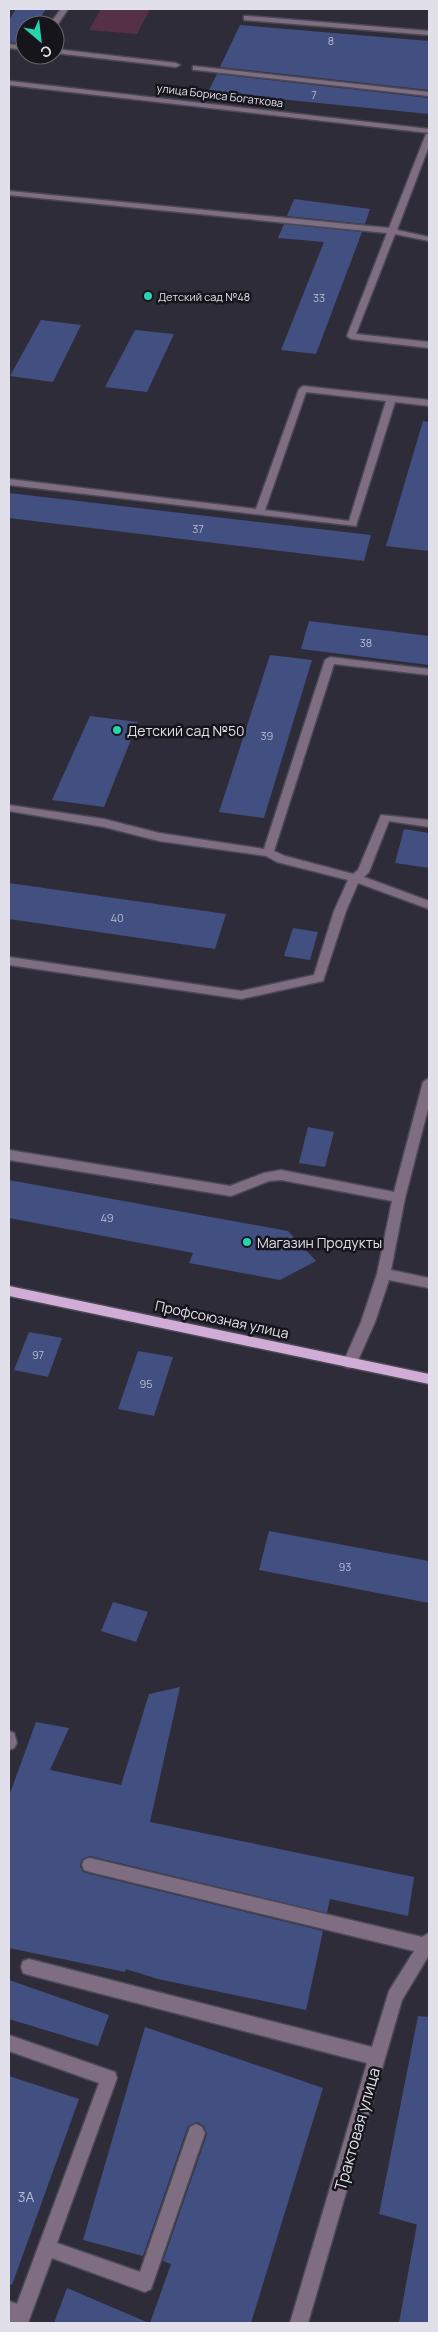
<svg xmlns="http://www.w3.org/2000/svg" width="438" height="2332" font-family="Manrope,sans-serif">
  <rect width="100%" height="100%" fill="#2f2c3a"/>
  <path fill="#563046" d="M101 9H150L137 34 89 30Z"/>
  <path fill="#424f81" d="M16 9H46L35 25H25V40L23 44 9 42V20Z
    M240 25 429 41V90L220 67Z
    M217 74 429 98V114L208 92Z
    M294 199 370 209 365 224 287 216Z
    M284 224 362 232 316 354 281 350 324 242 278 238Z
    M41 320 81 325 53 382 10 376Z
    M135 330 174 334 147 392 105 387Z
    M423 421 429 422V551L386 546Z
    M9 493 371 535 364 561 9 518Z
    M309 621 429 636V665L301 649Z
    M270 655 312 660 264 818 219 812Z
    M90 716 138 722 104 807 52 800Z
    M404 829 429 833V868L395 863Z
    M9 883 226 914 215 949 9 919Z
    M293 928 318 932 310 960 284 956Z
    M308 1127 334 1132 325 1167 299 1163Z
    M9 1180 288 1231 316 1261 280 1280 189 1263 193 1253 9 1218Z
    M29 1332 62 1338 48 1377 14 1370Z
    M138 1351 173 1357 154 1416 118 1409Z
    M269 1531 429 1561V1603L259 1570Z
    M113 1602 148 1612 136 1642 101 1631Z
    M180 1687 150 1822 414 1877 408 1916 330 1899 327 1913 90 1856 82 1859 80 1866 83 1872 90 1874 323 1931 306 2010 158 1979 126 1969 125 1972 9 1948V1796L36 1722 69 1728 50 1770 121 1785 149 1694Z
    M9 1980 109 2015 98 2046 9 2019Z
    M418 2016 429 2017V2323H399L417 2224 419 2225 379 2214Z
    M145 2027 323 2088 251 2323H150L171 2264 163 2261 207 2134 204 2126 197 2122 188 2126 143 2256 83 2240Z
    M9 2076 79 2099 12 2285 9 2284Z
    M67 2288 149 2323H54Z"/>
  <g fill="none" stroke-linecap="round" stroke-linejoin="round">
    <g stroke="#4b4956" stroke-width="3">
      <path id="minor" d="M61 9H68L56 27 49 25Z
        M247 16 429 31V35L244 20V16Z
        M9 44 25 46V50L9 48Z
        M55 49 176 63 180 65 176 67 55 53Z
        M193 66 429 92V96L196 70H193Z
        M9 81 429 129V133L9 85Z
        M426 134H429V146L397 230 429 237V241L395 234 356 334 429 342V348L351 339 347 336 387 233 9 195V191L389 228Z
        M303 386 429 400V406L395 402 356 526 9 485V479L256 509 299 389ZM306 392 386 401 349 521 265 510Z
        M330 657 429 669V675L334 664 274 851 285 856 353 874 358 870 381 815 429 820V827L389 821 369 872 364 877 429 901V909L358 883 346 911 323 981 241 999 9 965V957L241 991 314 975 334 911 348 880 277 862 266 856 159 841 104 827 9 811V805L104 819 159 833 264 849 325 660Z
        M429 1078V1105L405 1198 391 1270 429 1278V1288L389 1280 375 1322 355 1367 350 1368 345 1367 343 1363 361 1322 377 1274 392 1201 281 1180 269 1181 231 1196 9 1160V1150L230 1186 264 1173 281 1170 394 1192 423 1082Z
        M9 1731 14 1733 17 1743 14 1748 9 1750Z
        M90 1858 422 1937 429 1933V1955L402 2000 308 2323H290L367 2063 29 1975 23 1973 21 1967 23 1961 29 1959 372 2047 389 1991 414 1951 90 1872 84 1870 82 1865 84 1860Z
        M9 2035 109 2070 115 2072 117 2078 57 2243 140 2272 190 2127 196 2124 202 2127 205 2133 151 2289 145 2292 52 2258 28 2323H10L9 2301 17 2304 99 2083 9 2051Z"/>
    </g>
    <g stroke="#4b4956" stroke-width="3">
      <path id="major" d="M9 1286 429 1374V1384L9 1296Z"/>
    </g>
    <use href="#minor" fill="#7f6d82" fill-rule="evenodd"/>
    <use href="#major" fill="#d0acd7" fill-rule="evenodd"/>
  </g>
  <g fill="#24d5af" stroke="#17151c" stroke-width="2">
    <circle cx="148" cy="296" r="5"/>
    <circle cx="117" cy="730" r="5"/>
    <circle cx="247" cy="1242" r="5"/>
  </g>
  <g text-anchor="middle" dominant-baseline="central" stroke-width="5" stroke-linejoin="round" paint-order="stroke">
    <g font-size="11" fill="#b9bbcf">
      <text x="331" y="40">8</text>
      <text x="314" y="94">7</text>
      <text x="319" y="297">33</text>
      <text x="198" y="528">37</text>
      <text x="366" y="642">38</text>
      <text x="267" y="735">39</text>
      <text x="117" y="917">40</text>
      <text x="107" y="1217">49</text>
      <text x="38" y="1354">97</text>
      <text x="146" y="1383">95</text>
      <text x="345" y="1566">93</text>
    </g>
    <g font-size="11" fill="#e1dfe9" stroke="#17151c">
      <text transform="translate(220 95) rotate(7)">улица Бориса Богаткова</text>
    </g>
    <g font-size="11" fill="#e1dfe9" stroke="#17151c" text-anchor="start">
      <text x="158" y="296">Детский сад №48</text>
    </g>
    <g font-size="14" fill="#e1dfe9" stroke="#17151c" text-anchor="start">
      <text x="127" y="730">Детский сад №50</text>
      <text x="257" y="1242">Магазин Продукты</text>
    </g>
    <g font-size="14" fill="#e1dfe9" stroke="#17151c">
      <text transform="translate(222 1319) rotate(12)">Профсоюзная улица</text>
    </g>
    <g font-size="14" fill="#b9bbcf">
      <text x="26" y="2196">3А</text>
    </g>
    <g font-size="16" fill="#e1dfe9" stroke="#17151c">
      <text transform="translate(357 2129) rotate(-74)">Трактовая улица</text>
    </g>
  </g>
  <rect width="438" height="2332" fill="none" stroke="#e1dfe9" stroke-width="20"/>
  <g transform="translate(40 40) rotate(152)"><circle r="24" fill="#17151c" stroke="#68666e"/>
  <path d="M0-4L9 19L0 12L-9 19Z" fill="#24d5af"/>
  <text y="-8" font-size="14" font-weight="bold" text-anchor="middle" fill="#e1dfe9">С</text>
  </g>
</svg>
